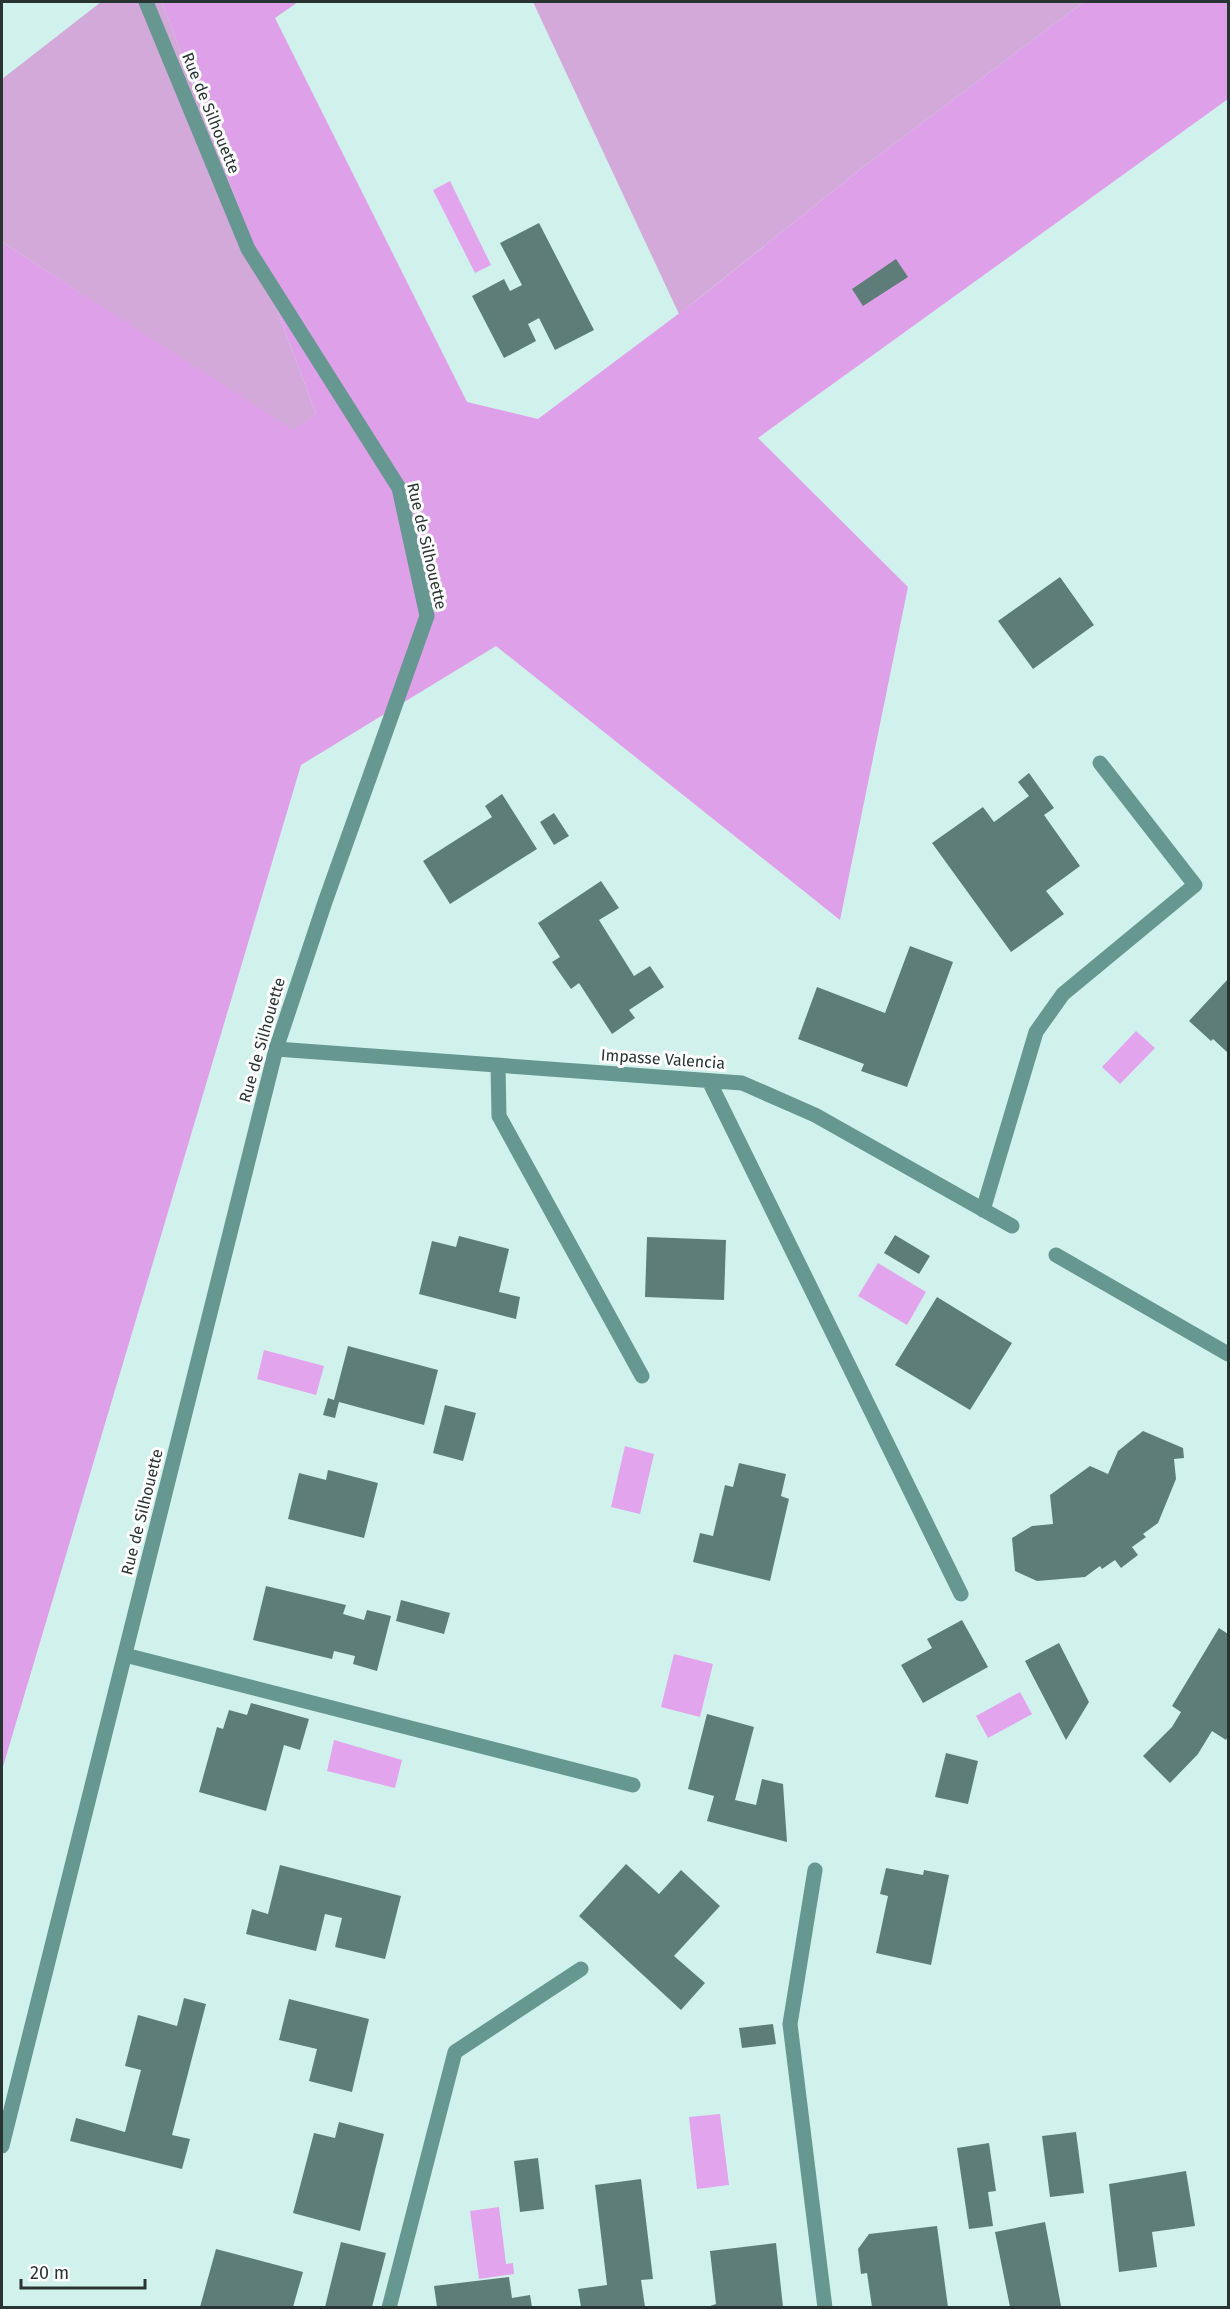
<svg xmlns="http://www.w3.org/2000/svg" width="1230" height="2309" font-family="'Fira Sans',sans-serif">
  <rect width="100%" height="100%" fill="#d1f2ec"/>
  <path fill="#d3a9da" d="M101 2H162L316 414 293 431 2 242V79Z
    M533 2H1084L858 171 679 314Z"/>
  <path fill="#dfa0ea" d="M162 2H298L275 18 467 402 538 419 693 303 858 171 1084 2H1228V99L758 438 908 587 840 920 496 646 301 765 2 1770V242L293 430 316 414Z"/>
  <path fill="#e3a4ee" d="M450 181 491 265 475 273 433 190Z
    M1136 1031 1155 1048 1120 1084 1102 1067Z
    M878 1263 926 1292 907 1325 858 1296Z
    M264 1350 324 1366 316 1395 257 1379Z
    M625 1446 654 1454 640 1514 611 1507Z
    M674 1654 713 1664 700 1717 661 1707Z
    M1020 1692 1032 1714 988 1738 976 1716Z
    M334 1740 402 1760 395 1788 327 1771Z
    M720 2114 729 2185 697 2189 689 2117Z
    M499 2207 506 2264 513 2263 514 2274 479 2279 470 2211Z"/>
  <path fill="#5e7d78" d="M539 223 594 330 555 350 539 318 528 324 536 341 504 358 472 296 504 279 510 291 522 285 500 243Z
    M896 259 908 277 863 306 852 289Z
    M1060 577 1094 625 1033 669 998 621Z
    M1029 773 1054 808 1044 815 1080 866 1046 891 1064 914 1011 952 932 843 983 807 994 822 1029 796 1018 782Z
    M502 794 537 849 450 904 423 861 492 817 485 806Z
    M554 813 569 836 554 845 540 822Z
    M601 881 619 908 599 920 634 976 650 966 664 987 629 1010 635 1018 612 1034 579 983 571 989 552 962 560 957 538 923Z
    M910 946 953 962 907 1087 861 1071 864 1064 798 1039 817 987 885 1013Z
    M1228 979V1053L1213 1039 1211 1041 1189 1021Z
    M895 1235 930 1256 919 1274 884 1253Z
    M459 1236 509 1249 499 1292 520 1297 516 1319 419 1294 432 1241 456 1247Z
    M647 1237 726 1240 724 1300 645 1297Z
    M937 1297 1012 1343 970 1410 895 1365Z
    M348 1346 438 1370 424 1425 339 1402 335 1418 323 1415 328 1398 334 1400Z
    M445 1405 476 1413 463 1461 433 1453Z
    M1143 1431 1183 1448 1184 1458 1174 1459 1176 1479 1158 1523 1143 1534 1146 1537 1132 1547 1138 1555 1121 1568 1115 1560 1102 1569 1100 1566 1085 1577 1037 1581 1015 1571 1012 1538 1032 1526 1053 1524 1050 1495 1090 1466 1108 1474 1118 1451Z
    M739 1463 786 1474 781 1496 789 1499 770 1581 693 1562 700 1533 713 1536 725 1485 733 1487Z
    M328 1470 378 1483 364 1538 288 1519 299 1473 326 1480Z
    M266 1586 346 1605 343 1614 364 1620 367 1610 391 1616 377 1671 353 1664 355 1656 334 1651 332 1659 253 1640Z
    M401 1600 450 1613 444 1634 396 1621Z
    M962 1620 988 1667 923 1703 901 1665 932 1648 927 1639Z
    M1219 1628 1228 1634V1736L1226 1740 1212 1731 1198 1754 1170 1783 1143 1756 1172 1727 1181 1712 1172 1706Z
    M1059 1643 1089 1702 1066 1740 1025 1661Z
    M251 1703 309 1719 300 1750 284 1745 266 1811 199 1792 217 1727 223 1729 229 1710 247 1715Z
    M707 1714 754 1727 735 1800 756 1805 762 1779 783 1784 787 1842 707 1821 714 1796 688 1789Z
    M946 1753 978 1761 968 1804 935 1797Z
    M626 1864 659 1894 681 1870 720 1906 674 1956 705 1983 681 2010 579 1916Z
    M280 1865 401 1896 385 1959 335 1947 342 1918 325 1914 316 1951 246 1934 252 1909 268 1914Z
    M886 1868 923 1875 924 1870 949 1875 931 1965 876 1953 888 1896 880 1894Z
    M184 1998 206 2004 172 2135 190 2139 182 2169 70 2141 76 2118 125 2132 141 2070 125 2066 138 2015 177 2026Z
    M289 1999 369 2019 352 2092 309 2081 317 2049 279 2040Z
    M773 2024 776 2044 742 2048 739 2028Z
    M339 2122 384 2134 360 2231 293 2213 314 2133 335 2138Z
    M1076 2132 1084 2193 1050 2197 1042 2136Z
    M989 2143 996 2191 988 2192 993 2226 969 2229 957 2148Z
    M538 2158 544 2209 520 2212 514 2161Z
    M1186 2171 1195 2226 1152 2232 1157 2267 1119 2272 1109 2184Z
    M641 2179 653 2279 641 2280 645 2307H581L578 2289 607 2285 595 2185Z
    M1045 2222 1061 2306 1010 2307 995 2232Z
    M937 2226 948 2307H872L867 2273 861 2274 858 2249 869 2234Z
    M341 2242 386 2253 372 2307H325Z
    M776 2243 783 2307H707L716 2304 710 2251Z
    M216 2249 303 2272 293 2307H200Z
    M509 2277 512 2298 530 2295 532 2307H437L434 2286Z"/>
  <g fill="none" stroke-linecap="round" stroke-linejoin="round">
    <path stroke="#669891" stroke-width="15" d="M276 1049 742 1083 815 1115 1012 1226
      M498 1065 499 1116 642 1376
      M709 1081 961 1594
      M983 1210 1036 1032 1063 994 1195 885 1100 763
      M1056 1255 1228 1354
      M125 1655 633 1785
      M815 1870 790 2024 825 2308
      M2 2146 276 1049 325 902 427 616 399 488 248 249 146 2
      M389 2308 455 2052 581 1969"/>
  </g>
  <g text-anchor="middle" dominant-baseline="central" stroke-width="6" stroke-linejoin="round" paint-order="stroke">
    <g font-size="16" fill="#273432" stroke="#fff">
      <text transform="translate(211 113) rotate(68)">Rue de Silhouette</text>
      <text transform="translate(427 546) rotate(77)">Rue de Silhouette</text>
      <text transform="translate(262 1040) rotate(-74)">Rue de Silhouette</text>
      <text transform="translate(663 1059) rotate(4)">Impasse Valencia</text>
      <text transform="translate(142 1512) rotate(-76)">Rue de Silhouette</text>
    </g>
  </g>
  <rect width="1230" height="2309" fill="none" stroke="#273432" stroke-width="6"/>
  <path d="M21 2279v9h124v-9" fill="none" stroke="#273432" stroke-width="3"/>
  <text x="30" y="2279" font-size="18" fill="#273432" stroke="#ffffff" stroke-width="4.5" paint-order="stroke">20 m</text>
</svg>
